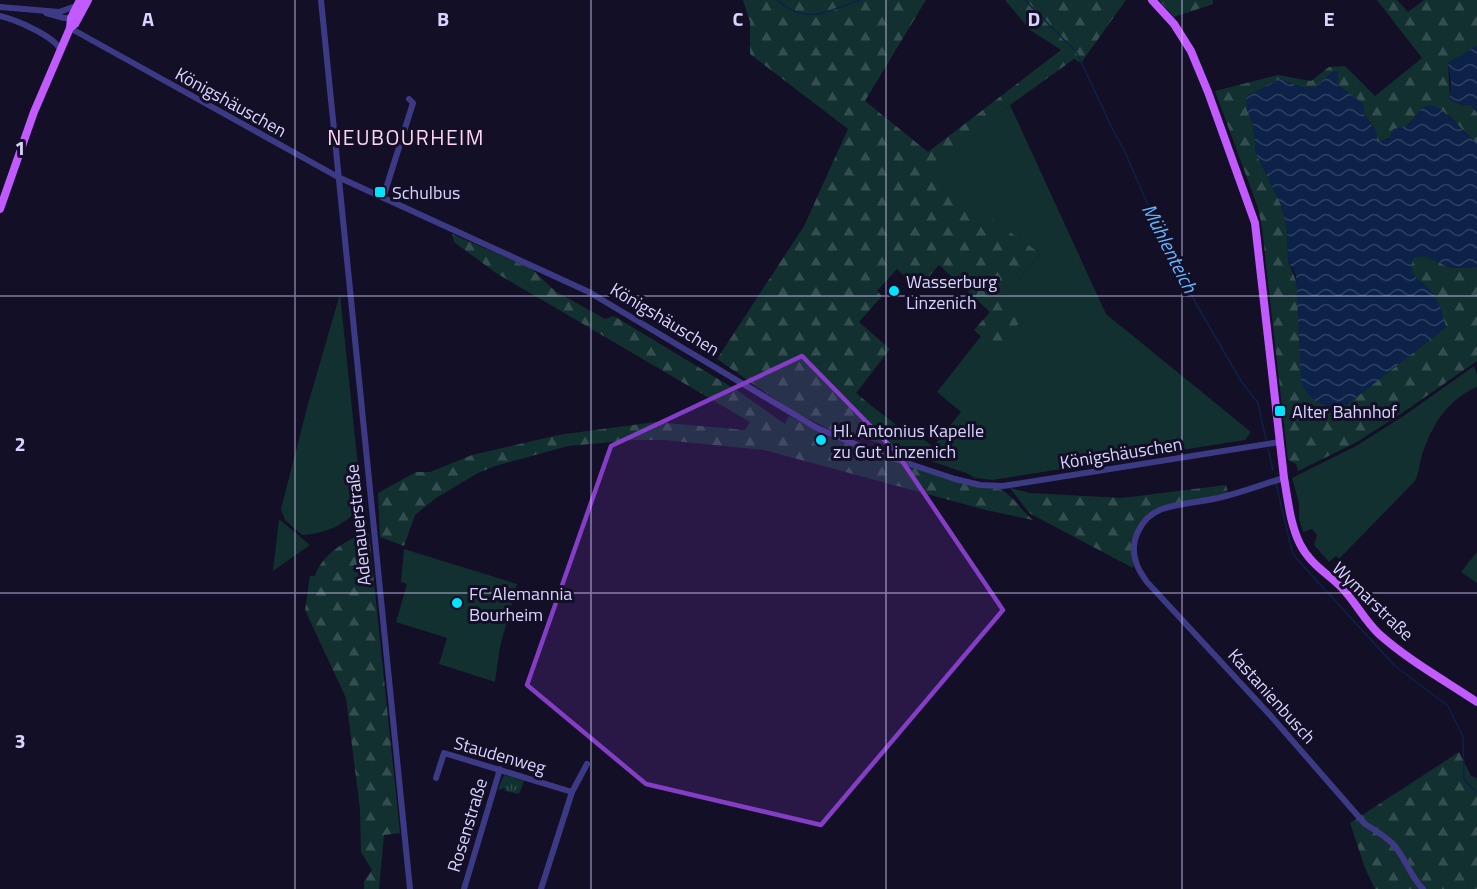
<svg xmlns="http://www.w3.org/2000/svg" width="1477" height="889" font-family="'Titillium Web',sans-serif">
  <defs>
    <pattern id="forest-firs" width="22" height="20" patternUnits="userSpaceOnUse" patternTransform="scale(1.5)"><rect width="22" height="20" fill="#12302f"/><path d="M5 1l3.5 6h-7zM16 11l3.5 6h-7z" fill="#344d4e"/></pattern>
    <pattern id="park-tufts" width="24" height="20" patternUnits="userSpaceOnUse" patternTransform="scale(1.5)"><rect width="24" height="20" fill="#12302f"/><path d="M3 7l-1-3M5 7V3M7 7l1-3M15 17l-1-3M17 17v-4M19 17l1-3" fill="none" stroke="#344d4e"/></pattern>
    <pattern id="water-waves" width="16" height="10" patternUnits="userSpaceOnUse" patternTransform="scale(1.5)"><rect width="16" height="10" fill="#0c2248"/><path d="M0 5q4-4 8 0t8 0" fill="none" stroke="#2f4163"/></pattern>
  </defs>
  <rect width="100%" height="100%" fill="#130f26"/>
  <path fill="#12302f" d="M1010 105 1106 314 1251 432 1245 440 993 480 975 478 966 473 846 432 868 403 899 427 904 423 933 447 961 412 937 392 981 336 996 349 1006 297 1040 253 928 175Z
    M340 294 362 504C348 524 326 534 302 535L285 520 281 509 308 404Z
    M1474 366 1477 375V387C1447 400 1432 425 1422 455 1419 464 1420 473 1414 482L1339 559 1336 556 1329 562 1314 545 1317 535 1312 529 1303 532 1299 518V503L1292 478 1356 446 1405 415Z
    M279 519 310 545 273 571Z
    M404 549 517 584 500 647 495 682 439 664 447 638 396 622 407 584 401 582Z
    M1477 552V583L1461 572Z"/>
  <path fill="url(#forest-firs)" d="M743 0H926L865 101 928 152 1061 50 1030 30 1005 0H1126L1081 63 1074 59 1010 105 929 175 1040 253 1006 297 1022 320 996 350 974 330 990 312 939 265 918 289 897 269 877 291 882 296 859 322 890 349 856 393 868 403 843 436 791 410 717 359 804 226 848 129 750 54V22Z
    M1159 0H1213V4L1174 17Z
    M1377 0H1397L1408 12 1424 0H1477V46L1448 63 1450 99 1458 104 1471 105 1477 113V144L1448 115 1423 107C1410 123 1398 140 1377 141L1374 128 1364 115 1363 105 1359 100 1337 85 1338 71H1334C1307 94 1312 90 1279 79L1262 90 1249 95 1247 110 1253 124 1256 153 1281 205 1287 228 1288 261 1346 405 1446 327 1425 285 1413 276 1410 267 1414 257 1425 256 1451 268 1477 267V361L1402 413 1357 442 1298 471 1296 464 1288 460 1262 228 1258 208 1215 91 1278 75 1311 81 1329 67 1345 66 1375 96 1422 58Z
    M452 234 532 269 555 291 605 319 614 316 738 391 785 424 789 416 829 437 869 452 998 488C1014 495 1020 510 1033 520L986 510 764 450 664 440H635L568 446 495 466 478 473 436 498 415 515 404 546 380 537 378 493 416 472H430L472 455 558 435 655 422 745 430 750 422 496 273 454 242Z
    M1226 485 1228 493 1167 505 1139 525 1133 568 1029 513 1010 488 1030 493 1122 498Z
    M364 532 369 534 400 833 384 835 379 889H364V882L372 870 361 852 360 809 346 698 305 610 310 576H315C323 553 344 543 364 532Z
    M1459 752 1471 776 1477 778V889H1375L1365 868 1350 823Z"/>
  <path fill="url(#park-tufts)" d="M504 775 524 781 519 794 505 791V789L502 788 501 790 498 789Z"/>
  <path fill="url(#water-waves)" d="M1477 46V113L1471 105 1458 104 1450 99 1451 83 1448 63Z
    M1334 71H1338L1337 85 1359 100 1363 105 1364 115 1377 133V141L1389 140 1393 129 1408 126 1423 107 1431 105 1441 109 1477 144V267L1451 268 1425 256 1414 257C1405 280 1424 279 1434 295 1441 304 1443 317 1446 327L1353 400C1332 414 1309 404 1301 381L1296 275 1288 261 1287 228 1281 205 1256 153 1253 124 1247 110 1246 99C1252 92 1270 85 1279 79 1312 90 1307 94 1334 71Z"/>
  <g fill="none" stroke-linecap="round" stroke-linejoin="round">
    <path stroke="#0c2248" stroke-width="1.5" d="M777 0C808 27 827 10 861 0
      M1025 0 1074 50
      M1077 53 1113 130 1124 150 1169 253 1198 307 1241 381 1258 403 1266 440
      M1268 449 1273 470
      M1276 484 1292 551 1296 558 1394 665 1448 706 1463 736 1464 779 1477 793"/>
    <path stroke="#3d3a85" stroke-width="6" d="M321 0 410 889
      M0 7 59 12 76 6
      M46 13 64 18H71
      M0 16C16 20 52 35 60 49
      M70 28 338 177 589 292 817 428 874 452 955 479 980 485 1003 486 1280 442
      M383 198 413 103 409 99
      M1284 478C1263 484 1243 492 1222 497 1202 502 1181 503 1162 509 1141 517 1129 541 1136 562 1138 570 1143 576 1147 582L1270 715 1365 824C1375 830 1385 836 1393 844 1405 857 1410 876 1423 889
      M436 778 444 753 572 792
      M464 889 500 769
      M541 889 572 792 587 764"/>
    <path stroke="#c25bff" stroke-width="8" d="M1152 0 1174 24 1191 51 1208 92 1255 223 1284 478C1288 500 1290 524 1300 544 1310 564 1327 573 1341 587 1355 601 1364 620 1379 634 1408 660 1444 680 1477 702
      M70 28 75 24 88 0
      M0 209 34 112 70 28 71 18 80 0"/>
  </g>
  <path fill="#843dc5" fill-opacity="0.2" stroke="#843dc5" stroke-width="4.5" stroke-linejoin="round" d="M802 356 896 452 1003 610 821 825 646 784 527 685 611 446Z"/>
  <path fill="none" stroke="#d9d4ff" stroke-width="1.5" stroke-opacity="0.55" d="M295 0V889M591 0V889M886 0V889M1182 0V889M0 296H1477M0 593H1477"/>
  <g fill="#00e5ff" stroke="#130f26" stroke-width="2">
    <rect x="374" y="186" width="12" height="12" rx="3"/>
    <circle cx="894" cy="291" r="6"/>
    <rect x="1274" y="405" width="12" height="12" rx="3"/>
    <circle cx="821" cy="440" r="6"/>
    <circle cx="457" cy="603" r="6"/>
  </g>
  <g text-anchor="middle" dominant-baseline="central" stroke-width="6" stroke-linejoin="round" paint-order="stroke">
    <g font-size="18" fill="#d9d4ff" stroke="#130f26">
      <text transform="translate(231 102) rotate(29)">Königshäuschen</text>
      <text transform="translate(665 319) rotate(31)">Königshäuschen</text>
      <text transform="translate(1121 453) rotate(-9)">Königshäuschen</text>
      <text transform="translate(358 525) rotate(-96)">Adenauerstraße</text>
      <text transform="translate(1373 601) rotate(44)">Wymarstraße</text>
      <text transform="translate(1272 696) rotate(48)">Kastanienbusch</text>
      <text transform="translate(500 755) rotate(16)">Staudenweg</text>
      <text transform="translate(467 825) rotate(-73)">Rosenstraße</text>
    </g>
    <g font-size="18" fill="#d9d4ff" stroke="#130f26" text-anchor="start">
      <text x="392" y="192">Schulbus</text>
      <text x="906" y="281">Wasserburg<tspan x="906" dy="21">Linzenich</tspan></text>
      <text x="1292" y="411">Alter Bahnhof</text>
      <text x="833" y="430">Hl. Antonius Kapelle<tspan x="833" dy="21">zu Gut Linzenich</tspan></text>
      <text x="469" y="593">FC Alemannia<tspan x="469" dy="21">Bourheim</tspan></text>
    </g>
    <g font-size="20" font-style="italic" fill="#62b6ff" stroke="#130f26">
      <text transform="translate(1170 248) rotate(63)">Mühlenteich</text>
    </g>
    <g font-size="21" letter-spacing="1.5" fill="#ffd6f0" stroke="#130f26">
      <text x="406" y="137">NEUBOURHEIM</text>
    </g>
  </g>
  <g font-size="20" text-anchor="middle" font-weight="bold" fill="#d9d4ff" stroke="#130f26" stroke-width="6" stroke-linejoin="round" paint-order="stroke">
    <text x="148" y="26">A</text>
    <text x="443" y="26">B</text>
    <text x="738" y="26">C</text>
    <text x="1034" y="26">D</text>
    <text x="1329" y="26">E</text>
    <text x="20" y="155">1</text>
    <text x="20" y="451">2</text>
    <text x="20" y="748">3</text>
  </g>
</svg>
